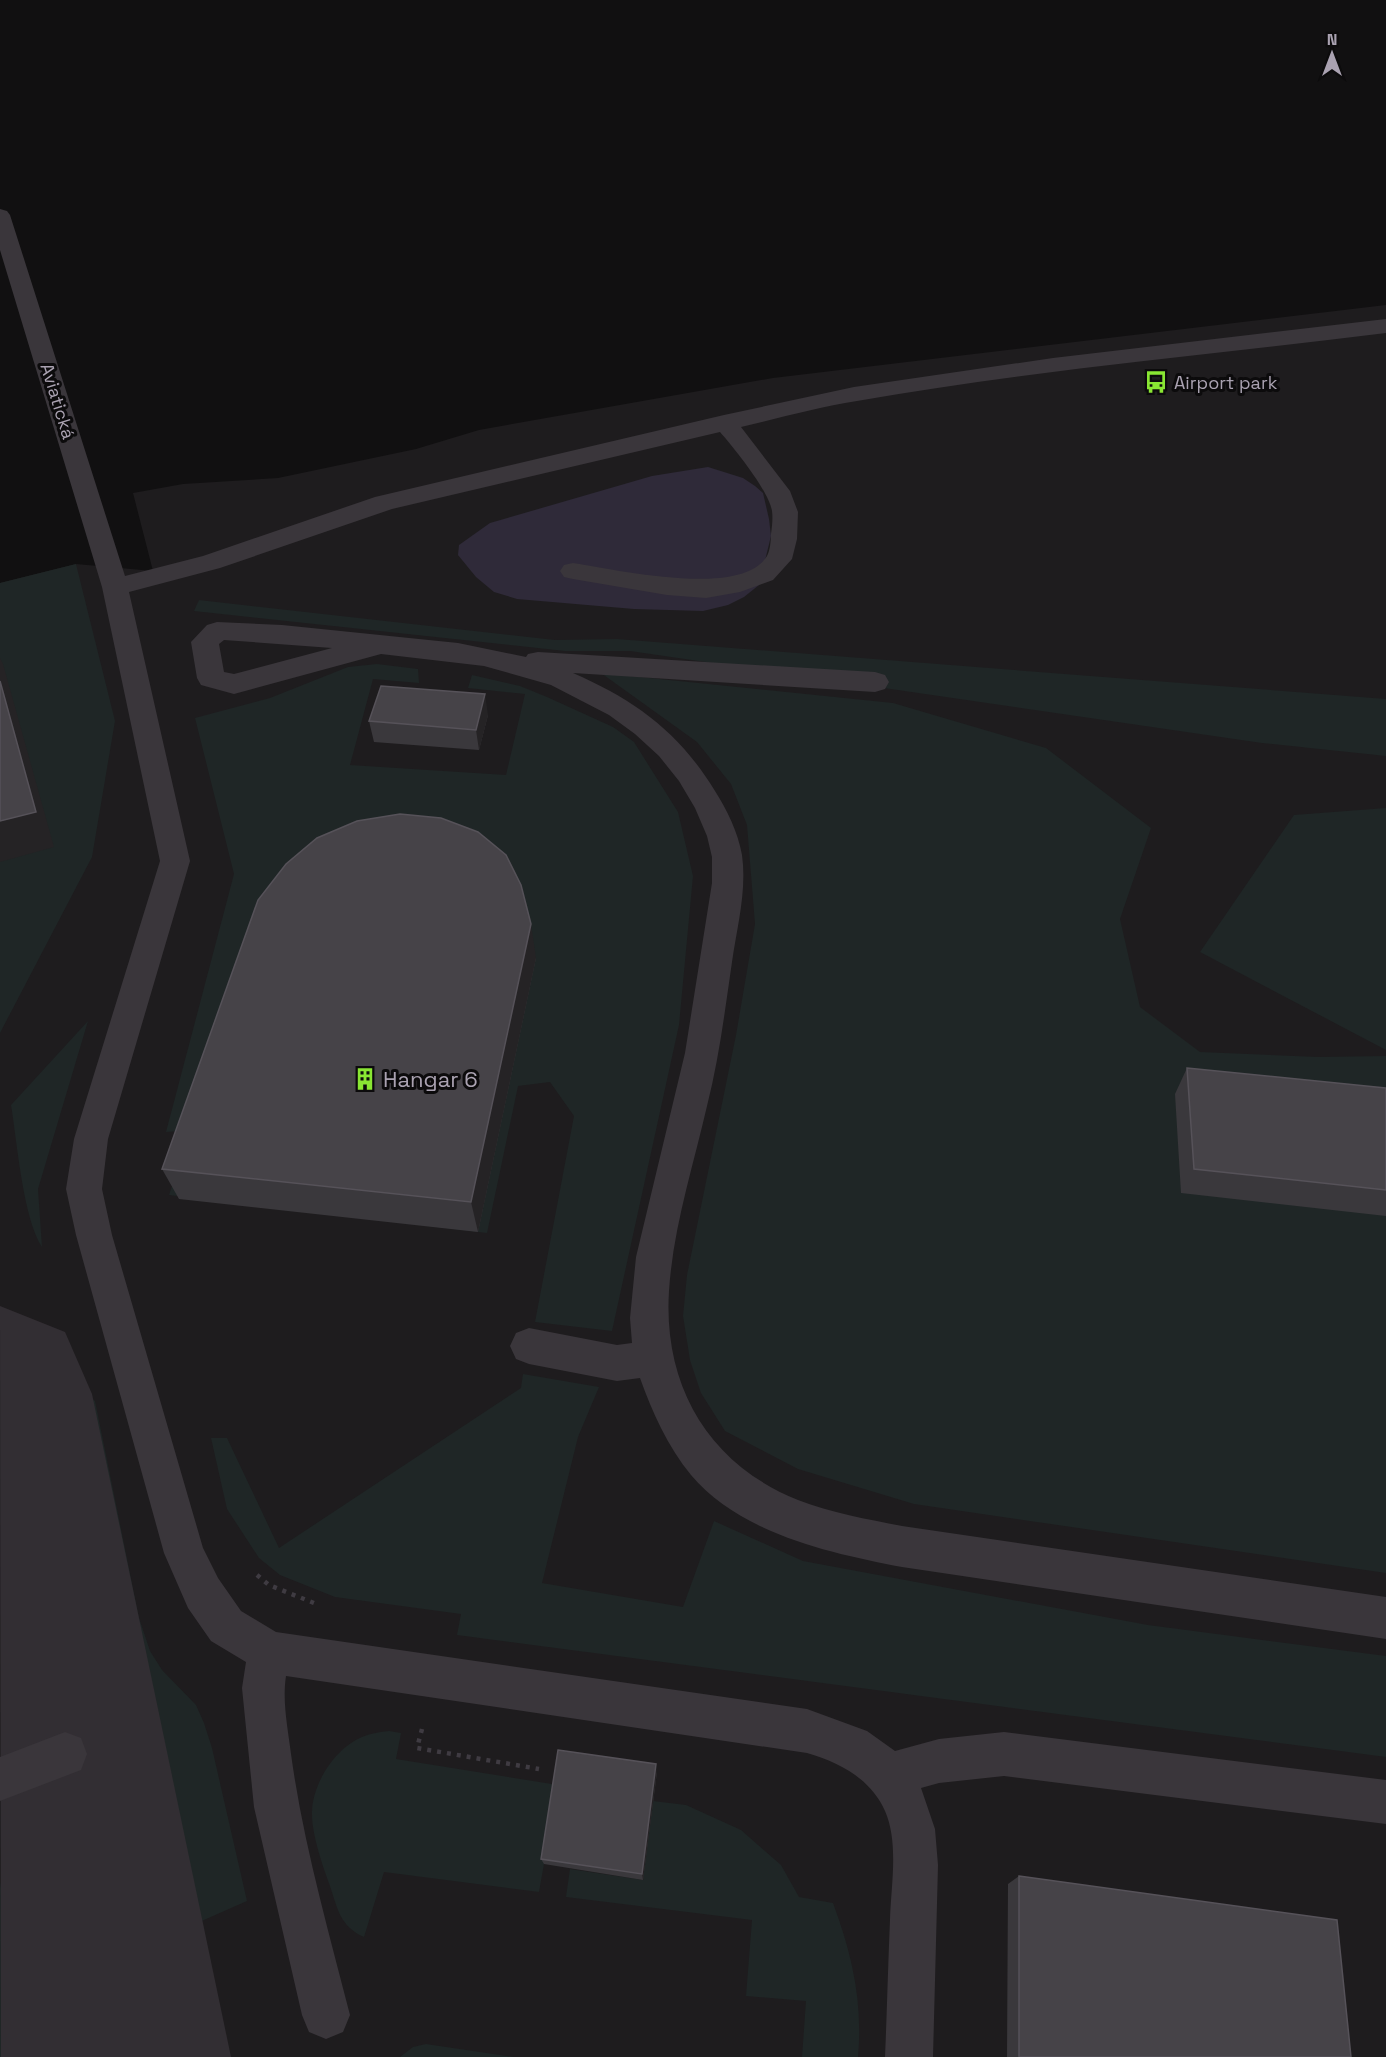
<svg xmlns="http://www.w3.org/2000/svg" width="1386" height="2057" font-family="'Space Grotesk',sans-serif">
  <rect width="100%" height="100%" fill="#111011"/>
  <path fill="#1e1c1e" d="M1386 305V2057H0V583L76 564 153 571 133 493 183 484 278 478 416 449 479 430 773 378Z"/>
  <path fill="#1f2626" d="M76 564 115 721 92 857 0 1033V583Z
    M199 600 555 640 617 639 1386 699V756L1262 743 630 651H565L194 611Z
    M377 664 418 669 419 683 373 679 350 765 506 775 525 694 468 688 472 675 520 686 547 697 613 727 634 742 678 812 693 876 679 1025 612 1331 535 1322 574 1116 550 1082 518 1086 487 1233 169 1195 191 1130 166 1132 234 874 195 718 270 698 348 667Z
    M601 673 893 703 1046 748 1151 828 1120 919 1140 1007 1200 1052 1318 1057 1386 1056V1573L914 1504 798 1469 725 1431 701 1393 690 1360 683 1316 687 1275 736 1035 755 924 747 825 731 784 697 742Z
    M1386 808V1050L1200 952 1294 815Z
    M88 1021 38 1189 42 1247C23 1219 17 1141 11 1105Z
    M523 1374 599 1387 578 1437 542 1583 683 1607 714 1521 803 1561 1148 1625 1386 1656V1757L457 1635 461 1614 335 1597 280 1575 259 1558 227 1509 211 1438H227L279 1548 521 1388Z
    M84 1392 95 1401 139 1618 150 1651 162 1670 196 1705 204 1723 212 1748 247 1901 188 1927 216 2057H198L176 1933 68 1399Z
    M389 1731 401 1733 396 1759 558 1785 539 1892 384 1872 364 1937C340 1926 338 1910 330 1886 323 1867 312 1835 312 1815 311 1785 335 1748 362 1737 371 1733 380 1732 389 1731Z
    M653 1801 686 1805 741 1830 781 1865 799 1897 833 1903C852 1954 863 2002 858 2057H802L806 2001 746 1996 752 1920 566 1897 570 1869 643 1880Z
    M0 1882 28 2057H0Z
    M426 2044 514 2057H400L413 2047Z"/>
  <path fill="#2f2a39" d="M708 467 743 478 755 486 763 493 769 519 771 536 759 585 744 597 728 605 703 611 634 609 517 599 494 592 476 577 458 555 459 545 490 523 652 476Z"/>
  <g fill="none" stroke-linecap="round" stroke-linejoin="round">
    <path fill="#322e33" fill-rule="evenodd" d="M0 1306 65 1332 92 1394 231 2057H1Z"/>
    <path stroke="#3f3b42" stroke-width="4.5" stroke-dasharray="4 6" stroke-linecap="butt" d="M257 1575 269 1585 314 1603
      M422 1729 417 1748 539 1769"/>
    <path fill="#3a363b" fill-rule="evenodd" d="M0 209 7 211 10 215 125 576 203 556 375 497 724 415 854 387 1053 358 1386 319V333C1210 355 1032 370 857 401 818 407 780 418 741 427L790 491 798 512 797 539 792 559 773 580 740 592 706 598 667 595 573 579 564 577 560 571 564 565 573 563C614 569 741 599 767 556 770 551 771 540 771 534 772 527 773 518 772 511 769 491 734 448 720 432L392 509 220 568 129 592 190 861 108 1139 102 1189 112 1235 203 1548 218 1578 241 1611 276 1632 807 1709 867 1731 895 1751 939 1739 1004 1732 1386 1780V1824L1004 1776 939 1783 921 1788 935 1829 938 1865 933 2057H885C887 2011 888 1966 890 1920 891 1885 899 1843 885 1811 871 1779 839 1762 807 1753L286 1676C282 1702 288 1729 291 1754 303 1842 328 1929 350 2015L343 2032 326 2039 309 2032 302 2015 254 1807 242 1688 246 1662 211 1641 188 1608 164 1553 76 1235 66 1189 74 1139 160 861 102 587 0 250Z
      M217 622 282 625 458 643 526 657 528 654 538 652 875 672 885 675 889 682 885 689 875 692 573 673C635 700 679 732 715 791 727 810 738 832 742 855 747 891 737 927 732 962 725 1010 719 1059 707 1106 693 1167 673 1228 669 1291 663 1385 708 1464 798 1500 831 1513 867 1519 902 1526L1386 1597V1639L902 1567C830 1553 741 1534 691 1475 668 1447 652 1412 640 1378L617 1381 529 1364 516 1359 510 1346 516 1333 529 1328 617 1345 632 1343 630 1318 636 1257 685 1053 712 883V857L707 836 695 808 679 781 659 756 635 734 609 715 551 685 484 666 381 654 234 694 201 685 197 678 191 642 207 625ZM224 640 332 648 234 674 224 672 219 644Z
      M65 1732 81 1738 87 1754 81 1770 0 1801V1757Z"/>
  </g>
  <path fill="#3a383c" d="M488 715 479 750 374 742 369 721Z
    M536 958 478 1232 179 1199 162 1169Z
    M1187 1068 1386 1088V1216L1181 1193 1175 1094Z
    M657 1772 643 1880 544 1864 541 1859Z
    M1019 1876 1351 2057H1007L1008 1884Z"/>
  <path fill="#252325" d="M0 658 3 664 54 847 0 862Z
    M485 694 488 715 479 750 476 730Z
    M531 924 536 958 478 1232 471 1202Z
    M656 1764 657 1772 643 1880 642 1874Z"/>
  <path fill="#464348" stroke="#565259" stroke-width="1.5" d="M0 681 36 812 0 821Z
    M381 686 485 694 476 730 369 721Z
    M400 814 441 818 478 832 506 855 521 885 531 924 471 1202 162 1169 258 900 286 864 317 838 357 821Z
    M1187 1068 1386 1088V1190L1194 1169Z
    M558 1750 656 1764 642 1874 541 1859Z
    M1019 1876 1337 1920 1351 2057H1019Z"/>
  <defs>
    <g id="bus-bare" transform="scale(1.8)"><path d="M-5-6H5V4H4V6H2V4H-2V6H-4V4H-5ZM-3.5-4V0h7V-4ZM-3.5 1.2v1.5H-2V1.2ZM2 1.2v1.5H3.5V1.2Z" fill="#89e633" stroke="#0c0b0c" stroke-width="2.5" paint-order="stroke"/></g>
    <g id="building-bare" transform="scale(1.8)"><path d="M-4-6H4V6H1V3H-1V6H-4ZM-2.5-4.3h1.7v1.8h-1.7ZM.8-4.3h1.7v1.8H.8ZM-2.5-1h1.7V.8h-1.7ZM.8-1h1.7V.8H.8Z" fill="#89e633" stroke="#0c0b0c" stroke-width="2.5" paint-order="stroke"/></g>
  </defs>
  <g fill-rule="evenodd">
    <use href="#bus-bare" x="1156" y="382"/>
    <use href="#building-bare" x="365" y="1079"/>
  </g>
  <g text-anchor="middle" dominant-baseline="central" stroke-width="6" stroke-linejoin="round" paint-order="stroke">
    <g font-size="18" fill="#aaa2b1" stroke="#0c0b0c" text-anchor="start">
      <text x="1174" y="382">Airport park</text>
    </g>
    <g font-size="18" fill="#aaa2b1" stroke="#0c0b0c">
      <text transform="translate(58 401) rotate(73)">Aviatická</text>
    </g>
    <g font-size="22" fill="#aaa2b1" stroke="#0c0b0c" text-anchor="start">
      <text x="383" y="1079">Hangar 6</text>
    </g>
  </g>
  <g transform="translate(1332 54)" stroke="#0c0b0c" stroke-width="4.5" paint-order="stroke">
  <path d="M0-4.5L10 22L0 15L-10 22Z" fill="#aaa2b1"/>
  <text y="-9" font-size="16" font-weight="bold" text-anchor="middle" fill="#aaa2b1">N</text>
  </g>
</svg>
